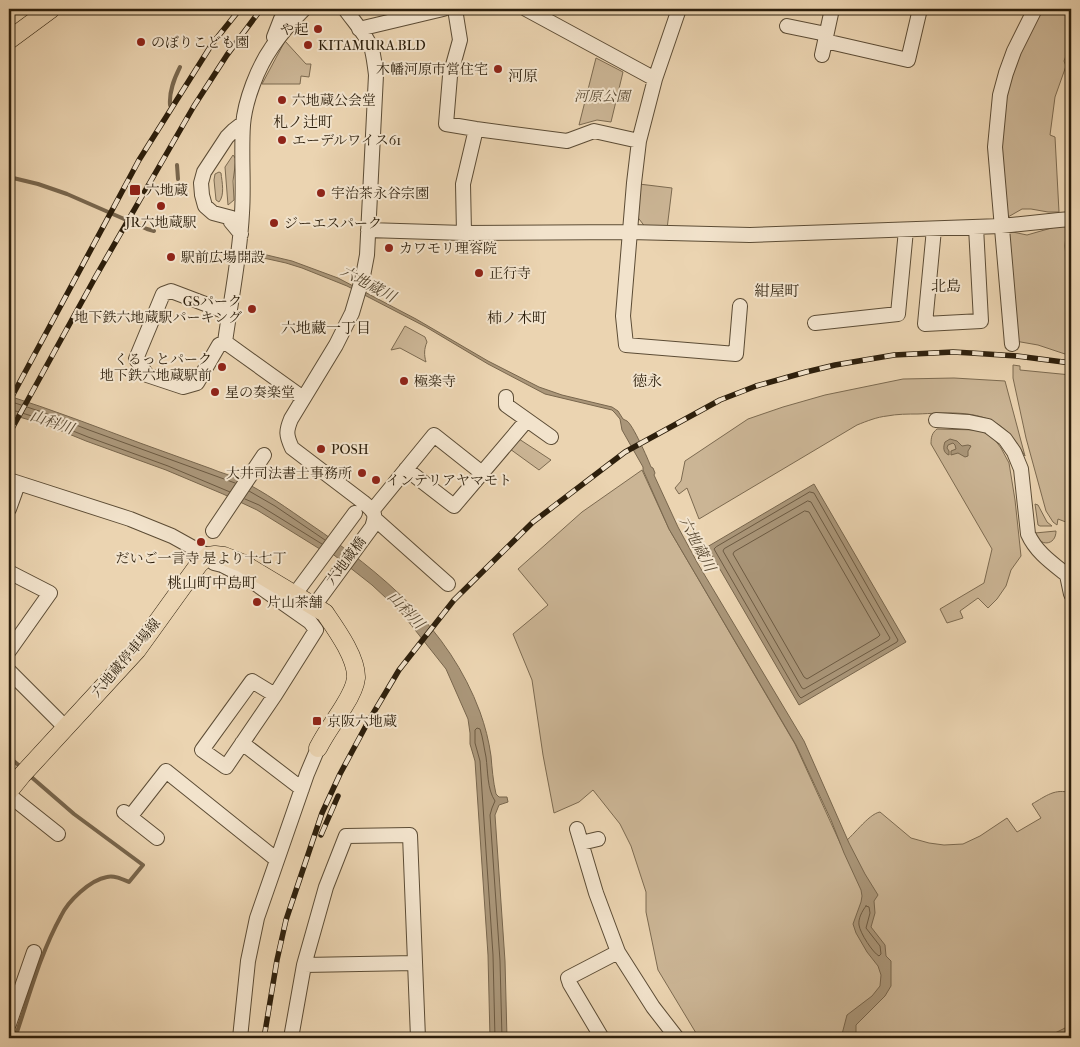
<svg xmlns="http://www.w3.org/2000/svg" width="1080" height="1047" font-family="'IM FELL French Canon','Noto Serif JP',serif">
  <rect width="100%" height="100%" fill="#ebd4b1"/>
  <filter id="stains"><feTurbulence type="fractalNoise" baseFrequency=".004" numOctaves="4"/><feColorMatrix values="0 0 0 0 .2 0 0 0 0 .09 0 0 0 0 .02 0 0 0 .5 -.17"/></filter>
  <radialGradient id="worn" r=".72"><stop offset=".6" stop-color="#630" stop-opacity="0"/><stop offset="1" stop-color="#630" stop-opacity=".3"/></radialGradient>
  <path fill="#cbb595" stroke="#7c6a50" d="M1039 9H1071V43L1064 61 1066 66 1055 97 1050 135 1055 137 1059 212H1048L1031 209H1022L1008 217 1005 214 1001 168 1002 108 1016 58Z
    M285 41 306 64H311L309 77 301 76 300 84H262Z
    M596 58 623 72 611 122 597 120 579 125Z
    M233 155 236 159 233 181 234 200 228 205 225 167Z
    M219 172 221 173C222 182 225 195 219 202L216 200 214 180 215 174Z
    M639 184 672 188 667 229 646 228 636 215Z
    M1067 225 1065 246 1071 308V354H1065L1038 345 1015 341 1008 231 1027 235 1055 227Z
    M405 326 425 337 427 342C424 349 424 355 426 362L400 348 391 350Z
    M1013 365 1020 366V370L1071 375V524L1058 519 1057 525 1053 522 1046 511 1026 438 1013 378Z
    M954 378 1005 381 1025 456C1017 443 1008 429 994 422 972 410 943 413 918 414 908 414 897 414 887 416 877 417 867 421 857 425L699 519 687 488 679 494 675 488 681 481 685 461 748 419 783 407 825 395 903 379Z
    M937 429 978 430 992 436 1001 448 1009 463 1015 500 1021 556 1011 570 1006 586 997 599 988 608 978 598 960 611 963 618 947 623 940 609 984 583 992 549 931 444C931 437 932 433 937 429Z
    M519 439 551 460 539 470 510 449Z
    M642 470 669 529 795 744 841 845C852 838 868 814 880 812L911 838 929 843 944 845 963 844 980 836 1007 818 1017 832 1041 818 1032 804C1046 796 1055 788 1071 793V1038H754L751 1036 745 1038H699L658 970 646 912V892L631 846 620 824 593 790 579 802 554 813 543 755 532 680 513 634 548 605 518 569 582 512Z
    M1035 504 1038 505 1047 522 1052 526H1040L1038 525Z
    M1056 531C1056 546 1039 547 1035 533Z"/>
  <path fill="#aa9679" stroke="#78664d" d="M250 251 292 261 338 278 416 319 488 361 539 387 562 395 612 407 618 411 623 419C624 420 626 420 627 421 633 425 648 459 651 467L653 468 655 473 654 475 678 527 698 564 804 741 849 843 865 874 878 895 874 901 875 913 871 927 885 945 886 956 891 961V986L885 996 856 1025V1038H841L847 1015 872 996 880 986 881 975 878 966 867 952 856 933 853 924 861 902 862 896 861 890 844 853 831 820 796 745 669 529 643 470V467L622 430 620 419 615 413 612 410 545 394 488 364 426 327 347 286 302 268 286 263 250 255Z
    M9 396C53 410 97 427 140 443 164 452 188 460 212 469 221 473 231 475 240 480 265 492 288 509 310 524 382 573 449 628 480 712 485 726 489 741 491 756 492 768 493 781 496 794L499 797H507L508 802 499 805 495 815 505 961 507 1038H490L488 955 475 761 470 744V733L468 719 446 669 400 611 372 585 325 548 323 551 257 510 223 494 166 470 86 441 47 425 9 414Z
    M950 439 957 441 962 446 968 445 971 446 968 451V456L965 457 958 453 951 455V451L956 449 955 445 953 443 948 445 947 448 949 451V455C943 453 943 447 945 442Z
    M814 484 906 642 799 705 707 547Z
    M1071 1025V1038H1047L1049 1036Z"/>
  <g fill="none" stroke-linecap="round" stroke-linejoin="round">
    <path stroke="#6c5a42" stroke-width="1" d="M9 401 42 412 89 430 235 483
      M9 409 48 421 88 437 168 466 230 492
      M249 491 275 506 325 540
      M810 492 814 493 898 640 897 642 801 698 799 696 714 549 716 547Z
      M245 499 259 505 322 544
      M808 501 811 502 890 638 889 640 804 689 802 688 723 551 724 549Z
      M805 511 809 512 880 635 878 637 807 679 804 677 733 554 734 552Z
      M866 906 869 907 870 913 866 928 880 946 881 954 879 956C873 953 860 933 859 925 858 919 862 911 866 906Z
      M495 1038 493 955 480 761 475 743V730L477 728 480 729C483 738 484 748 486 757 488 771 487 789 495 801L492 808 490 815 500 961 502 1038"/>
    <path stroke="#78664d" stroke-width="4" d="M170 105C169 91 174 79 180 67
      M177 165 178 179
      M9 177 38 184 67 194 147 229 154 231
      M9 757 22 768
      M15 1038C29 997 40 954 61 916 68 901 90 880 107 877 114 875 122 879 129 882L143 865 74 814 29 775"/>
    <g stroke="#5c4c35" stroke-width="16">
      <path id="minor" d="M455 9 460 40 450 76 446 124 476 129 567 141 594 131 639 141
        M526 9 655 79
        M679 9 655 79 639 141 634 183 623 316 626 345 736 354 740 306
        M787 26 826 34
        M359 29 443 9
        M274 37 281 19 289 9
        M825 41 908 60 920 9
        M822 55 832 9
        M934 229 925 324 981 321 976 227
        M368 230 464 233 630 232 750 235 1001 226 1059 220 1071 219
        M464 233 463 184 476 129
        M241 234 231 222 232 218 213 213 205 206 202 195 201 183 204 172 227 137 234 130 243 123
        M815 323 898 314 906 230
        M225 342 219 345 197 383 183 387 147 375 136 359 163 294 171 291 229 313
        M1012 344 995 147 1000 95 1006 73 1014 51 1035 9
        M506 397V405L551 437
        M303 398 225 342C231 299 240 256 242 213 244 184 241 154 243 125 245 100 258 67 272 47 281 33 293 20 304 9
        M936 420 969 422 988 426 1005 439 1014 452 1021 469 1028 534C1036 552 1052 563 1067 575L1071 594
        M406 469 454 506 527 420
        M9 480 130 519 172 536 208 556 214 563 222 565 246 577 310 622 316 630 275 695 226 767 202 750 252 681 275 695
        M9 509 18 484
        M372 511 434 435 482 473
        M375 519 448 584
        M213 531 264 455
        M9 572 50 593 9 651
        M295 594 355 513
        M314 606 372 527C377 513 374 512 363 502L292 448C286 435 286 431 291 419L336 345 352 313 363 276 367 255 376 75C375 67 374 58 372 50 367 35 354 22 345 9
        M9 671 66 728
        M242 743 302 789
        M9 795 58 834
        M124 812 157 838
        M130 817 166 771 277 860
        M577 829 596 893 618 952 653 1007 677 1038
        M581 843 598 839
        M304 965 415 963
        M9 1024 34 952
        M240 1038 248 961 257 918 307 774 318 748
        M291 1038 304 965 326 887 346 836 410 835 418 1038
        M602 1038 570 984 568 978 618 952"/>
    </g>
    <g stroke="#2d1f0c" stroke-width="19">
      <path id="major" d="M9 40 51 9
        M9 791 22 775 137 650 199 564 208 556 215 555 224 556 242 563 325 613C336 629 357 658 356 678 355 688 349 698 344 706 335 721 326 732 318 748"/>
    </g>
    <use href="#minor" stroke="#f2e3cc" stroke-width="14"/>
    <use href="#major" stroke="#ebd4b1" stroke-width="18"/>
    <g stroke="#2d1f0c" stroke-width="5.5">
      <path id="rail" d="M9 402 139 160 212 44 240 9
        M9 434 96 276 194 106 227 55 261 9
        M321 835 338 796
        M264 1038 277 960 286 920 322 813 340 774 368 722 399 670 454 600 533 522 625 452 720 400 756 386 806 372 835 365 894 355 953 352 971 353 1017 356 1071 363"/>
    </g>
    <use href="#rail" stroke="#f2e3cc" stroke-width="4" stroke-dasharray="11" stroke-linecap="butt"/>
  </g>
  <g fill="#8f2418" stroke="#f2e3cc" stroke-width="2">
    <circle cx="318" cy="29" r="5"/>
    <circle cx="141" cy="42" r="5"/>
    <circle cx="308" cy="45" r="5"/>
    <circle cx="498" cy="69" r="5"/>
    <circle cx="282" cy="100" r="5"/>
    <circle cx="282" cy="140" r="5"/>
    <rect x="129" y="184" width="12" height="12" rx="2.5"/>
    <circle cx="321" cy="193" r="5"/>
    <circle cx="161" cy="206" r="5"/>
    <circle cx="274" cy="223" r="5"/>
    <circle cx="389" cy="248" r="5"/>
    <circle cx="171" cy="257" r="5"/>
    <circle cx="479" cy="273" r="5"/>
    <circle cx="252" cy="309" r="5"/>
    <circle cx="222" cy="367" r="5"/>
    <circle cx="404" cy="381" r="5"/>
    <circle cx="215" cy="392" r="5"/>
    <circle cx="321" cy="449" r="5"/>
    <circle cx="362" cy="473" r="5"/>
    <circle cx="376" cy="480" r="5"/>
    <circle cx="201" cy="542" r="5"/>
    <circle cx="257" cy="602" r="5"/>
    <rect x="312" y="716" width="10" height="10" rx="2.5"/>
  </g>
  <g text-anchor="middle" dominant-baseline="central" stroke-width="4" stroke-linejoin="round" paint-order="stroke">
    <g font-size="14" fill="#2d1f0c" stroke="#f2e3cc" text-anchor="start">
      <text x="308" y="29" text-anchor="end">や起</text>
      <text x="151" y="42">のぼりこども園</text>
      <text x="318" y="45">KITAMURA.BLD</text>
      <text x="488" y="69" text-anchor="end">木幡河原市営住宅</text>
      <text x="292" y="100">六地蔵公会堂</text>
      <text x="292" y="140">エーデルワイス61</text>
      <text x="146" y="190">六地蔵</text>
      <text x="331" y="193">宇治茶永谷宗園</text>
      <text x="161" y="222" text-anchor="middle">JR六地蔵駅</text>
      <text x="284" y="223">ジーエスパーク</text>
      <text x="399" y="248">カワモリ理容院</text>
      <text x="181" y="257">駅前広場開設</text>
      <text x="489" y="273">正行寺</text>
      <text x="242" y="301" text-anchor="end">GSパーク<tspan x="242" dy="16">地下鉄六地蔵駅パーキング</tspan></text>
      <text x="212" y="359" text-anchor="end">くるっとパーク<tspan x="212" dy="16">地下鉄六地蔵駅前</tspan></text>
      <text x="414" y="381">極楽寺</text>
      <text x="225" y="392">星の奏楽堂</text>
      <text x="331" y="449">POSH</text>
      <text x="352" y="473" text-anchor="end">大井司法書士事務所</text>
      <text x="386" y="480">インテリアヤマモト</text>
      <text x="201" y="558" text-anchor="middle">だいご一言寺 是より十七丁</text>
      <text x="267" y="602">片山茶舗</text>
      <text x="327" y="721">京阪六地蔵</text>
    </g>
    <g font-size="14" font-style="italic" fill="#5c4c35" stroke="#f2e3cc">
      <text x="602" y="96">河原公園</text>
    </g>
    <g font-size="14" fill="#2d1f0c" stroke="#f2e3cc">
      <text transform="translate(346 561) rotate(-53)">六地蔵橋</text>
      <text transform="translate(126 658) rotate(-50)">六地蔵停車場線</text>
    </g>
    <g font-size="15" fill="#2d1f0c" stroke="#f2e3cc">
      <text x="523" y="76">河原</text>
      <text x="303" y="122">札ノ辻町</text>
      <text x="946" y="286">北島</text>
      <text x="777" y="291">紺屋町</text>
      <text x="517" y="318">柿ノ木町</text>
      <text x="326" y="328">六地藏一丁目</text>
      <text x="647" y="381">徳永</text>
      <text x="212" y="583">桃山町中島町</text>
    </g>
    <g font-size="15" font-style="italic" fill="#594932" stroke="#f2e3cc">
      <text transform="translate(368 284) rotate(28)">六地蔵川</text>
      <text transform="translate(52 422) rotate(19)">山科川</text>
      <text transform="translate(697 544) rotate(62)">六地蔵川</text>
      <text transform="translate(406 610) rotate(46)">山科川</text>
    </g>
  </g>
  <rect width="1080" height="1047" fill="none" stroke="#ebd4b1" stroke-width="30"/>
  <rect x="10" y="10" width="1060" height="1027" fill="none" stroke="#2d1f0c" stroke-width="2.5"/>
  <rect x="15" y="15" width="1050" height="1017" fill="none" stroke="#2d1f0c"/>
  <rect width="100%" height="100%" filter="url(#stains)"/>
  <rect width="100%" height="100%" fill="url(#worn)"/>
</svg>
